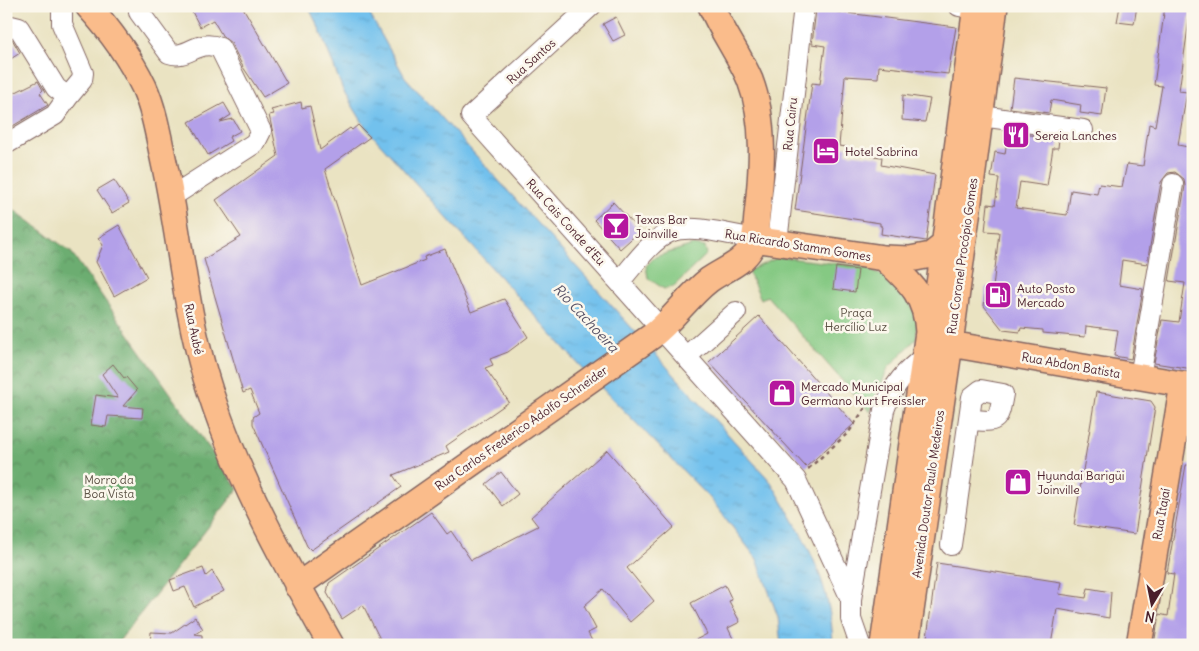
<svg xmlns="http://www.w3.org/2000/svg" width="1199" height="651" font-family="Delius,sans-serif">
  <defs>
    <pattern id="forest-crowns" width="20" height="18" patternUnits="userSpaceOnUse" patternTransform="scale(1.25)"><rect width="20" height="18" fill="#6cad71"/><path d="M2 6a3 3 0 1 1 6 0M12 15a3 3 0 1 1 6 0" fill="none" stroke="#5b8c5d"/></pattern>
    <pattern id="water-ripples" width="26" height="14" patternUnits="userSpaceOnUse" patternTransform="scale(1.25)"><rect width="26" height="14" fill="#72c1ed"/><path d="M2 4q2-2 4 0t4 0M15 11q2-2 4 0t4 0" fill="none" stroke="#64a5cb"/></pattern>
  </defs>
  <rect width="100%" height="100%" fill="#fbf7ec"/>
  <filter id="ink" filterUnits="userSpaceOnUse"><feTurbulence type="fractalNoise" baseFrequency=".02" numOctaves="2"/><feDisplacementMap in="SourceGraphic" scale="10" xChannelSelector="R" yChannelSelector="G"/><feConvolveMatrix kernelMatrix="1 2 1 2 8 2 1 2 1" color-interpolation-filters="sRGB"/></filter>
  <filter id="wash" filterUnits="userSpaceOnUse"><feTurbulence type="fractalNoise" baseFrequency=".0096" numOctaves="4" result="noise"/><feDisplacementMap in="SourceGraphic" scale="20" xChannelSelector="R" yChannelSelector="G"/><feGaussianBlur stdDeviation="1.12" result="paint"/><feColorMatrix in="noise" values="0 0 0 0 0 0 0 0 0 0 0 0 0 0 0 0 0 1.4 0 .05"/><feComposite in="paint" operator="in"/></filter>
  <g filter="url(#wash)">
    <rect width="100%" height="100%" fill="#eae3c2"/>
    <path fill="#85c983" stroke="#687457" d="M693 245 705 247 707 254 674 286 664 289 648 278 646 266 655 257Z
      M779 257 866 267 886 277 909 300 918 321 916 339 888 368 870 412 767 296 761 299 748 271Z"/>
    <path fill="url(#forest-crowns)" stroke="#5b664e" d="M6 204 71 252 238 489 116 645H6Z"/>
    <path fill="url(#water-ripples)" stroke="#5e708c" d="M308 6H365L405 77 771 482C803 537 831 578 833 645H781L778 617 757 559 710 498 581 367 366 128 343 90 319 28Z"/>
    <g id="blocks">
      <path fill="#b3a0e9" d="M189 6H242L287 83 263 97 243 67 231 43 223 37 213 20 200 27Z
        M1120 6H1137L1134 24 1117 22Z
        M1165 6H1191L1179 91 1187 92 1178 145 1193 148V369L1154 363 1162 320 1179 322 1185 283 1169 281 1185 186 1184 179 1175 172 1168 173 1161 182 1147 264 1122 260 1119 285 1143 289 1131 359 1114 356 1118 330 1086 326 1085 337 1043 333V330L1021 328 1020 332 1003 330 984 306 986 287 993 288 999 232 985 231 988 204 995 205 999 178 991 177 995 152 1005 154 1008 132 1059 139 1058 148H1053L1047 186 1020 182 1016 208 1067 215 1071 190 1097 194 1099 184 1122 187 1127 164 1143 166 1149 124 1155 126 1162 86 1154 85Z
        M816 9 956 27 948 74 879 66 878 78 845 76 839 146 847 147 846 153 882 157 881 165 935 175 926 241 881 234 882 226H880V223L795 210 812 83 820 84 825 46 812 44Z
        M616 17 625 35 613 41 603 24Z
        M12 39 20 53 6 62V41Z
        M1014 78 1106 88 1102 116 1080 113 1081 105 1051 100 1049 113 1010 108Z
        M38 81 43 90 40 93 48 105 6 130V97Z
        M903 95 930 99 925 122 902 120Z
        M301 102 302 108 310 106 320 150 350 128 352 130 358 125 370 137 325 169 362 285 425 260 424 257 445 249 471 312 504 299 528 337 508 352 490 359 493 365 485 368 509 402 446 446 449 452 393 475 401 487 311 550 307 546 253 424V417L259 413 250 390 243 393 204 259 241 237 216 200 278 156 269 115 274 114 271 110Z
        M224 103 231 115 220 122 233 119 240 131 229 137 231 141 208 155 189 122Z
        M114 180 129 203 112 213 97 190Z
        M613 202 640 231 620 249 594 220Z
        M119 225 147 277 114 296 96 262 103 245 98 238Z
        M836 267 858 270 855 292 833 289Z
        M759 316 854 424 806 467 709 362Z
        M113 364 124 378 126 377 137 390 123 406 143 408 142 418 108 416 106 427 91 425 96 395 118 398 102 374Z
        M1096 392 1151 401 1155 407 1135 534 1074 525Z
        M607 450 674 527 627 568 654 601 630 622 603 589 584 606 596 629 588 633 594 645H383L363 605 342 619 327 593 329 583 431 512 447 534 451 531 471 560 538 526 531 517Z
        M1186 465H1193V624L1189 645H1154L1159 614 1168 616 1174 574 1167 573Z
        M501 472 518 494 503 506 486 484Z
        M937 563 1061 582 1059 594 1086 598 1088 588 1111 592 1109 618 1057 609 1051 645H926Z
        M203 568 206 576 212 571 224 591 194 607 185 587 174 591 170 580Z
        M725 585 732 600 729 601 740 622 728 628 736 645H686L707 634 691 603Z
        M195 617 203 629 195 634 202 635V645H150L151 632 172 633Z"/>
    </g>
  </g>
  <g filter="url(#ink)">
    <use href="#blocks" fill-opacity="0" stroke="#826460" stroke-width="1"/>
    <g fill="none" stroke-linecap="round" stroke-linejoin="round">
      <g stroke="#826460" stroke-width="22">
        <path id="minor" d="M140 6 139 12 169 53C188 60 197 38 220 48L261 131 255 143 171 197
          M591 6 471 116 796 480 851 599
          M959 6 976 9
          M6 29 11 26 19 28 56 88 68 97 82 80 83 73 62 24V6
          M981 116 1083 130
          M6 144 55 115 68 97
          M777 242 804 6
          M620 281C634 265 650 241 670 232 691 223 731 235 754 239
          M687 356 736 312
          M1140 377 1173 184
          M951 545 972 397 981 390 1003 394C998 423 997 423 969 419
          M860 645 851 619V599L884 410C893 385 905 371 927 355"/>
      </g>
      <g stroke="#826460" stroke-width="28">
        <path id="major" d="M88 6C109 29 130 58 144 87 155 112 159 140 165 167 180 237 185 309 206 378 234 472 283 560 331 645
          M754 239 884 258 910 259 931 255 945 244
          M944 328 938 304V292L976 6
          M935 349 950 344 1193 386
          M297 586 652 336C674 319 688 296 709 280 723 270 742 264 751 248 756 239 756 226 757 215 762 171 766 122 750 80 739 54 722 32 711 6
          M883 645 928 332C926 295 909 281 884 258
          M906 645 950 344 995 6
          M1139 645 1183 384"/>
      </g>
      <path stroke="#826460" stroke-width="2.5" stroke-dasharray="4 4" stroke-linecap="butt" d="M808 469 849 432 865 408"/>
      <use href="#minor" stroke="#fff" stroke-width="20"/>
      <use href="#major" stroke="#fabc8b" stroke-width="25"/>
    </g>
  </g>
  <defs>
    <g id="restaurant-square" transform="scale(1.4375)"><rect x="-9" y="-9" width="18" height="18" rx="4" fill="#b5179e" stroke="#fbf7ec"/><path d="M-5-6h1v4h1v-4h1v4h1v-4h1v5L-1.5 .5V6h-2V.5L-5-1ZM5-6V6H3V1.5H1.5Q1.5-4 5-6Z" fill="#fff"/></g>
    <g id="hotel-square" transform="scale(1.4375)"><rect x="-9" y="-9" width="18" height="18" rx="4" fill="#b5179e" stroke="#fbf7ec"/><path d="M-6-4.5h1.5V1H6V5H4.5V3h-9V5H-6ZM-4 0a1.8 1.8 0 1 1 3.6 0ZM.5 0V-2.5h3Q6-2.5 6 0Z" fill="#fff"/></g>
    <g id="bar-square" transform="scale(1.4375)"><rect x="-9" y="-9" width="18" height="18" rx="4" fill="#b5179e" stroke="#fbf7ec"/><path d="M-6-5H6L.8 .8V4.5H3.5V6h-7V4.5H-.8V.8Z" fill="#fff"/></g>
    <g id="fuel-square" transform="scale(1.4375)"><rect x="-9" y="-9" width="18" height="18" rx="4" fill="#b5179e" stroke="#fbf7ec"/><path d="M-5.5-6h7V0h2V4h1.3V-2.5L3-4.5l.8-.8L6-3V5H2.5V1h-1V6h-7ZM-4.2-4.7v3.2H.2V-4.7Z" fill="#fff"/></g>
    <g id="shop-square" transform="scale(1.4375)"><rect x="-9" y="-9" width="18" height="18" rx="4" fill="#b5179e" stroke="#fbf7ec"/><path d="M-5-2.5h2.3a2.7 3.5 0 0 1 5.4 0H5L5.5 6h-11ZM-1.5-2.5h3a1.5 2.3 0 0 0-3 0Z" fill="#fff"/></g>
  </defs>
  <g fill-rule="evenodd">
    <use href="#restaurant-square" x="1016" y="135"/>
    <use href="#hotel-square" x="826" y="151"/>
    <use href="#bar-square" x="616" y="226"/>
    <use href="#fuel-square" x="998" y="295"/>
    <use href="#shop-square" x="782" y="393"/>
    <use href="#shop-square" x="1018" y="482"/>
  </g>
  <g text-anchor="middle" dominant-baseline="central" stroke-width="5" stroke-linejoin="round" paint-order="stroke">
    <g font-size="12" fill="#4a1f2b" stroke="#fbf7ec">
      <text transform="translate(531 61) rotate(-42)">Rua Santos</text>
      <text transform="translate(790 124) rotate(-84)">Rua Cairu</text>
      <text transform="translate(566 222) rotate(48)">Rua Cais Conde d'Eu</text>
      <text transform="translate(798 245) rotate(9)">Rua Ricardo Stamm Gomes</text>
      <text transform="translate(962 256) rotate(-82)">Rua Coronel Procópio Gomes</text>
      <text transform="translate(194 329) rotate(78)">Rua Aubé</text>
      <text transform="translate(1071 365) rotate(10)">Rua Abdon Batista</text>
      <text transform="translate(521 428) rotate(-35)">Rua Carlos Frederico Adolfo Schneider</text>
      <text transform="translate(928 494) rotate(-82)">Avenida Doutor Paulo Medeiros</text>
      <text transform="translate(1161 514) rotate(-80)">Rua Itajaí</text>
    </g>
    <g font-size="12" fill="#4a1f2b" stroke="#fbf7ec" text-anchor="start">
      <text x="1035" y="135">Sereia Lanches</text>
      <text x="845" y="151">Hotel Sabrina</text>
      <text x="635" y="219">Texas Bar<tspan x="635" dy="14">Joinville</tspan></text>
      <text x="1017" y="288">Auto Posto<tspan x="1017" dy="14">Mercado</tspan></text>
      <text x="801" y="386">Mercado Municipal<tspan x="801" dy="14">Germano Kurt Freissler</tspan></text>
      <text x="1037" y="475">Hyundai Barigüi<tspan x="1037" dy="14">Joinville</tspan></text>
    </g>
    <g font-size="12" fill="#5c5245" stroke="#fbf7ec">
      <text x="856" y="312">Praça<tspan x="856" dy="14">Hercílio Luz</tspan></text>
      <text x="109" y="479">Morro da<tspan x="109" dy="14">Boa Vista</tspan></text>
    </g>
    <g font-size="14" font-style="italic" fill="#565065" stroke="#fbf7ec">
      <text transform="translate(586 318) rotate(47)">Rio Cachoeira</text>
    </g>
  </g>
  <rect width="1199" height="651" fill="none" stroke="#fbf7ec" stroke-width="25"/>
  <g transform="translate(1152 604) rotate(190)" stroke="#fbf7ec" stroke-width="4" paint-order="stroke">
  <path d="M0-4L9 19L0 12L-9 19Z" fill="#4a1f2b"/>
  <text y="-8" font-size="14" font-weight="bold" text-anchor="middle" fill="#4a1f2b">N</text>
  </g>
</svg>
